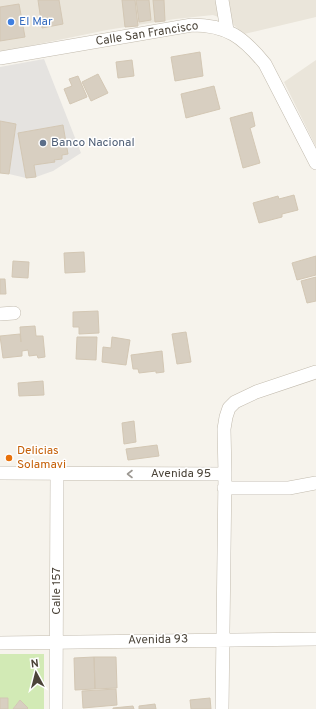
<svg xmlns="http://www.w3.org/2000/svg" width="316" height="709" font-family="Overpass,sans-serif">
  <rect width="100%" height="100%" fill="#f6f3ec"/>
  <path fill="#eae5da" d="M0 0H316V17L244 34 229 21 213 15 175 19 107 30 0 52Z
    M316 60V147L284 82Z"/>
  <path fill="#d2eab5" d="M0 654H44V709H27L28 708 20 700 13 709H8V698H0Z"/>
  <path fill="#e5e3e0" d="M44 59 81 153 53 171 36 177 34 165 54 162V160L62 159V155L67 154 62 125 19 133 26 178 9 174 16 125 0 121V67Z"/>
  <path fill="#d8cfc1" stroke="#d3c7b4" d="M38 0H59L63 24 42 28Z
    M122 0H135L138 26 125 27Z
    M136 0H149L151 20 139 22Z
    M153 0H164L165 21 155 22Z
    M19 4 25 37 0 41V7Z
    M200 52 203 76 175 81 171 57Z
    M132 60 134 76 118 78 116 62Z
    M98 74 108 93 91 101 82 82Z
    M78 76 87 97 70 104 64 89 72 86 69 79Z
    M214 86 220 109 186 118 181 94Z
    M252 112 255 126 250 128 260 163 243 168 230 118Z
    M0 121 16 124 9 174 0 173Z
    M63 125 68 154 62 155V159L54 160 55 162 34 165 36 177 26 178 18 133Z
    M294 195 298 210 282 214V217L259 223 253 203 278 196 279 199Z
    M84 252 85 272 65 273 64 253Z
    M316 256V275L297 280 292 263Z
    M13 261 29 262 28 278 12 277Z
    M316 277V301L307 303 301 281Z
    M0 279H5L6 294H0Z
    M98 311 99 333 79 334V327H73V312Z
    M35 326 36 336H43L45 357 38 358 37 355 29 356 28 350 22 351V356L3 358 0 336 20 334 21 342 20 327Z
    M186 332 191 362 177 364 172 334Z
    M77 337H97L96 360 76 359Z
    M112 337 130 340 126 365 102 362 103 347 111 348Z
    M162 351 164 372 156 373V371L139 373 138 369H133L131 355Z
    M43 381 44 395 19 396 18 383Z
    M134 421 136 442 124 444 122 423Z
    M157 445 159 456 128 460 126 449Z
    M94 657 95 689 75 690 74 658Z
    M94 657H116L117 688 95 689Z
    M116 689 117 705 83 708 82 691Z
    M0 698H8V709H0Z
    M210 698 211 709H191L190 700Z
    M20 700 28 708 27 709H13Z
    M155 704 156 709H139V706Z
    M133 706 134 709H113V708Z"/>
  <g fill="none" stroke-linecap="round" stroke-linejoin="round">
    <g stroke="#c2bbae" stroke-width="14">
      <path id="minor" d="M222 0 227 30
        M0 58 192 25C227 25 243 37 265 64L316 163
        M0 314 14 313
        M0 473 225 474
        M224 488H289L316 483
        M0 643 316 639
        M56 709 57 474
        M222 709 225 474 224 429 226 417 229 408 235 402 256 392 316 372"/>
    </g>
    <use href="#minor" stroke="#fff" stroke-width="13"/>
  </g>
  <defs><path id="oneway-chevron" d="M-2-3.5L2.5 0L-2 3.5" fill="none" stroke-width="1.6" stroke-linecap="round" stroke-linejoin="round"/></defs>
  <use stroke="#9c9892" href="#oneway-chevron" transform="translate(130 474) rotate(-180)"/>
  <circle fill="#3f7fe0" stroke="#fff" stroke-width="1.5" cx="11" cy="22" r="4"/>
  <circle fill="#5c6f8a" stroke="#fff" stroke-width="1.5" cx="43" cy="143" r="4"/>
  <circle fill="#e8710a" stroke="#fff" stroke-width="1.5" cx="9" cy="458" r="4"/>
  <g text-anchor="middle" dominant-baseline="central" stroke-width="3" stroke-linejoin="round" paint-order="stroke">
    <g font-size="12" fill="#366cbe" stroke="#fff" text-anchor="start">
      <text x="19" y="22">El Mar</text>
    </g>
    <g font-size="12" fill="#4b4439" stroke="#fff">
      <text transform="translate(147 34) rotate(-9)">Calle San Francisco</text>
      <text x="181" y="474">Avenida 95</text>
      <text transform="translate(57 591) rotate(-90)">Calle 157</text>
      <text transform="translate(158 640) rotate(-1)">Avenida 93</text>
    </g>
    <g font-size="12" fill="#4e5e75" stroke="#fff" text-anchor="start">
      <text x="51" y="143">Banco Nacional</text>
    </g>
    <g font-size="12" fill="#c56008" stroke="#fff" text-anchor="start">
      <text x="17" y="451">Delicias<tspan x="17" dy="14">Solamavi</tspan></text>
    </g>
  </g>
  <g transform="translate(36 673) rotate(353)" stroke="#ffffff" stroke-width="3" paint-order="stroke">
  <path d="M0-3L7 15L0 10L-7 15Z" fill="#4b4439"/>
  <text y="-6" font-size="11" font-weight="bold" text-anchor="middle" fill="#4b4439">N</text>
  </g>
</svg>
